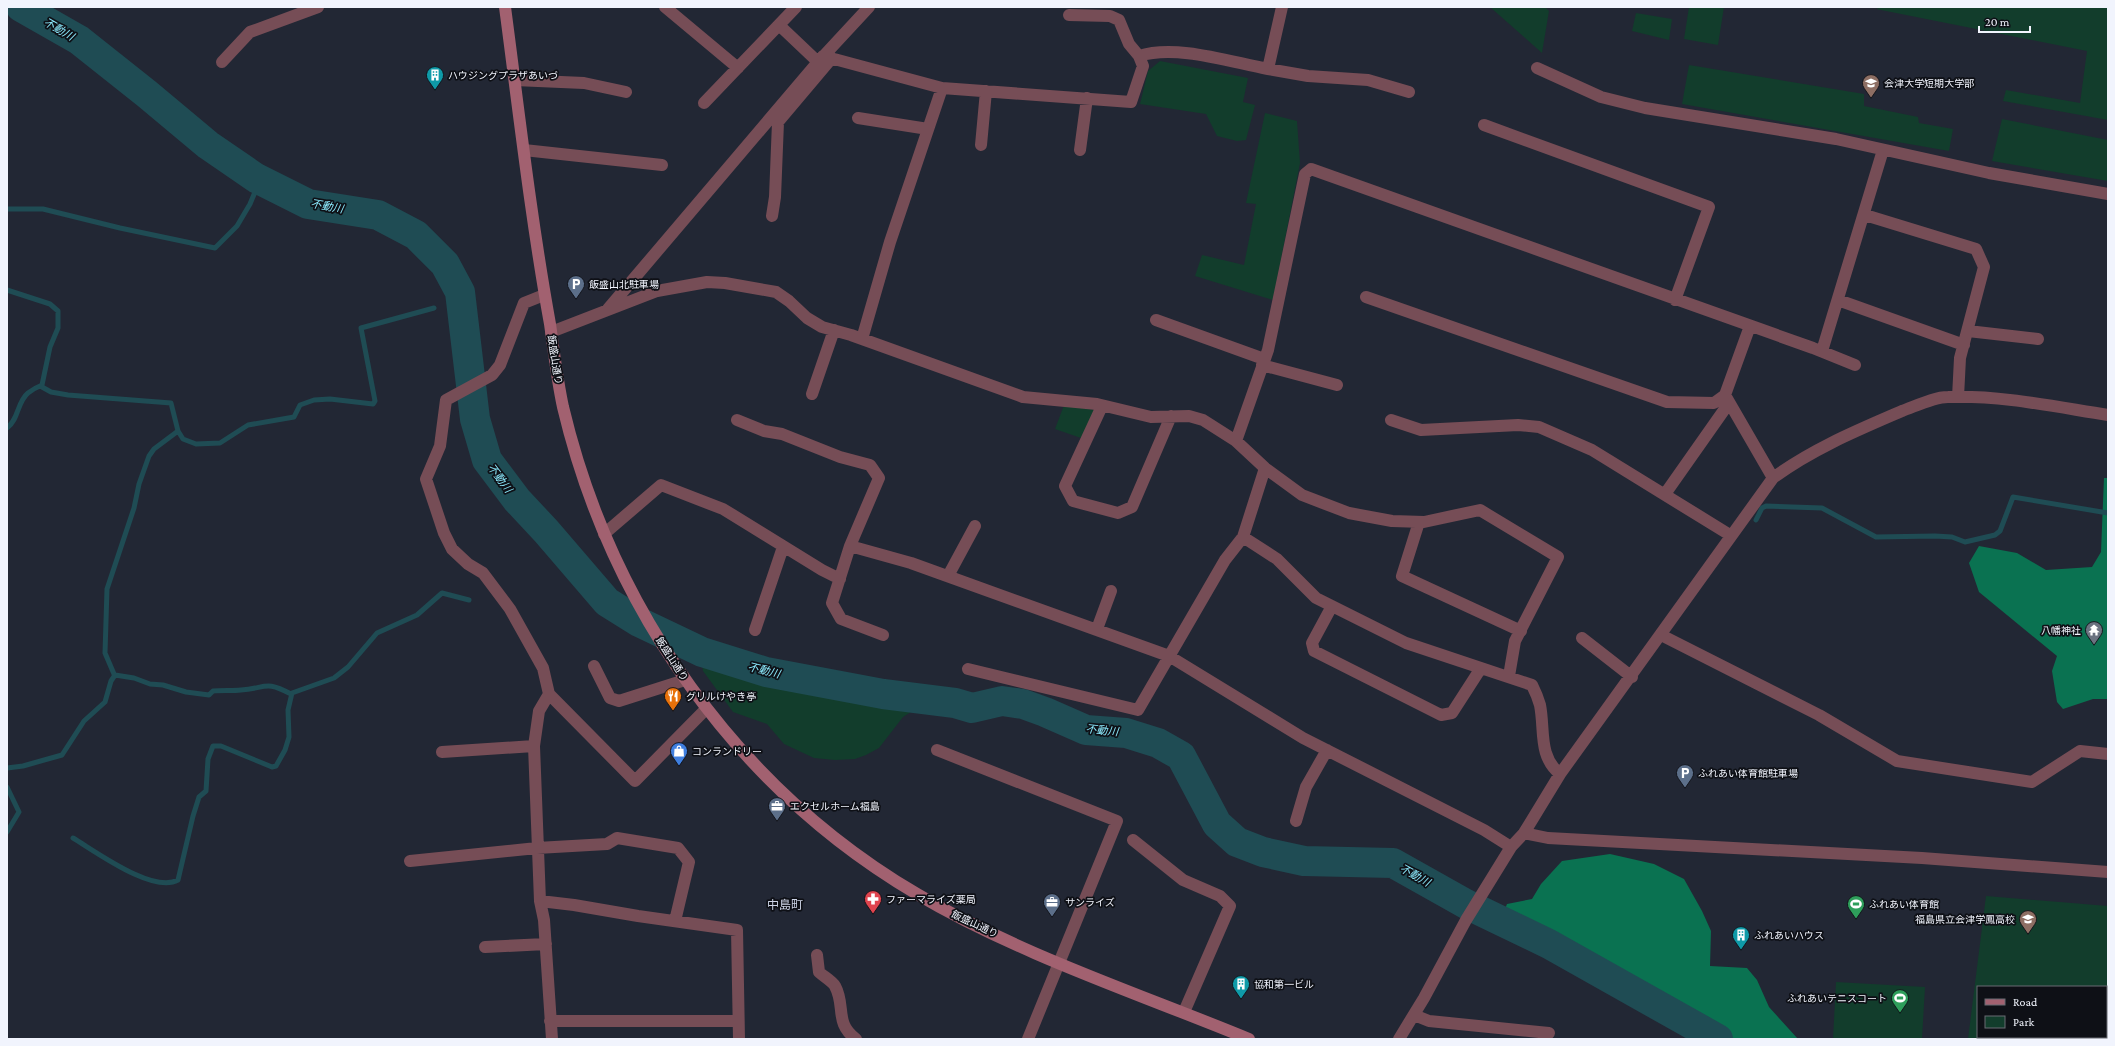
<svg xmlns="http://www.w3.org/2000/svg" width="2115" height="1046" font-family="'Crimson Pro','Noto Sans JP',serif">
  <rect width="100%" height="100%" fill="#222734"/>
  <path fill="#123d2c" fill-rule="evenodd" d="M1490 7H1545L1549 11 1542 53Z
    M1689 7H1724L1718 45 1684 39Z
    M1882 7H2108V120L2003 101 2006 90 2080 103 2087 51 1876 9Z
    M1636 13 1672 19 1669 40 1632 31Z
    M1160 61 1248 78 1243 102 1255 105 1246 140 1237 141 1217 136 1206 114 1140 104 1148 71Z
    M1689 65 1864 94V106L1918 117 1919 123 1953 129 1949 151 1682 104Z
    M1265 113 1297 121 1300 163 1273 300 1195 276 1202 255 1244 265 1256 204 1246 203Z
    M2002 119 2108 140V181L1992 161Z
    M1064 405 1095 410 1081 438 1055 429Z
    M702 664 745 680 786 690 829 693 914 706 911 712 903 717 879 748 866 755 855 759 835 760 814 758 784 744 767 724 733 712 703 671Z
    M1986 896 2108 906V1039H1968ZM1978 987H2106V1037H1978Z
    M1836 982 1925 987 1922 1039H1833Z"/>
  <path fill="#0a7251" d="M2104 478H2108V699H2093L2063 709 2057 702 2052 671 2057 656 1979 592 1969 563 1979 546 2017 553 2046 570 2092 567 2101 552Z
    M1610 854 1654 864 1684 879 1702 911 1711 931 1710 966 1747 968 1757 980 1769 1007 1798 1039H1728L1673 1008 1614 972 1508 917 1505 909 1507 904 1532 899 1541 884 1562 861Z"/>
  <g fill="none" stroke-linecap="round" stroke-linejoin="round">
    <path stroke="#1f4c54" stroke-width="5" d="M7 209H43L120 228 215 248 237 226 250 204 260 180
      M7 290 50 304 58 311V328L50 347 42 385C37 387 32 390 28 393 17 402 19 419 7 428
      M42 385V387L51 392 68 395 171 403 178 431 183 439 196 444 220 443 248 425 294 417 300 405 314 400 330 399 373 404 375 401 361 328 434 308
      M1756 520 1762 508 1766 506 1822 508 1876 537 1935 536 1952 537 1965 542 1995 535 2000 531 2013 497 2108 513
      M114 674 105 653 107 589 134 508 139 484 149 456 154 449 178 431
      M7 768 23 766 62 755 84 721 105 702 111 681 115 675 134 678 150 684 163 685 186 692 209 695 213 691C222 690 232 691 241 690 267 688 265 680 291 694
      M7 787 19 812 7 832
      M73 838C95 851 153 894 178 880L193 816 199 797 206 791 208 759 213 746H221L272 767 276 766 285 750 289 737 288 710 292 693 334 678 348 667 377 633 417 615 442 593 469 600"/>
    <path stroke="#1f4c54" stroke-width="30" d="M21 7 79 40 147 94 208 145 256 178 308 204 378 215 416 235 445 264 460 292 475 419 487 460 517 500 546 531 607 602 639 622 702 652 766 672 883 694 955 703 972 708 1002 701 1023 704 1045 712 1086 730 1126 733 1158 743 1181 756 1217 824 1237 842 1263 852 1304 861 1393 863 1466 904 1549 944 1718 1039"/>
    <path stroke="#764d56" stroke-width="12" d="M665 7 738 68
      M1282 7 1268 69 1308 76 1368 80 1409 92
      M779 25 818 62
      M823 56 942 88 1131 102 1143 66 1139 56 1129 44 1119 20 1110 16 1069 15
      M1139 56C1176 44 1230 62 1268 69
      M222 62 250 32 318 7
      M1537 68 1601 97 1645 108 1836 139 1989 173 2108 194
      M515 80 584 83 626 92
      M704 103 796 7
      M858 118 928 129
      M1484 125 1709 207 1675 300
      M981 145 986 91
      M524 150 662 165
      M1080 150 1087 98
      M1865 215 1976 249 1984 267 1960 358 1958 397
      M772 216 775 197 778 122 832 58
      M544 295 524 303 500 365 492 375 446 400 440 446 426 479 444 533 452 549 468 564 483 573 510 609 543 668 549 694 635 781 706 709
      M1366 297 1667 402 1714 403 1725 395
      M1838 300 1964 345
      M608 309 818 62 869 7
      M1156 320 1264 359
      M1750 326 1725 395 1773 478
      M1968 331 2038 339
      M551 332 657 291 707 282 725 283 776 292 789 301 807 318 822 327 851 335 1023 397 1097 404 1151 417 1189 416 1203 420 1236 441 1265 468 1302 495 1349 513 1392 521 1424 522 1480 510 1558 557 1515 641 1509 676
      M862 339 890 242 942 88
      M1822 351 1883 150
      M1262 365 1337 385
      M812 394 834 330
      M1102 406 1065 486 1073 501 1118 513 1132 507 1171 416
      M737 420 764 431 782 434 840 457 870 465 879 478 850 546 832 603 841 619 883 635
      M1391 420 1421 430 1518 425 1539 427 1592 450 1730 535
      M1236 441 1268 350 1305 174 1311 169 1813 348 1855 365
      M1665 494 1729 403
      M1419 522 1402 576 1521 631
      M604 534 661 485 723 509 822 570 840 579
      M1243 537 1277 559 1316 598 1406 643 1532 685C1535 691 1538 698 1540 705 1545 730 1538 756 1560 774
      M850 546 911 563 1169 656 1303 738 1484 830 1511 847
      M948 576 975 526
      M1332 606 1312 643 1314 651 1441 715 1452 713 1481 668
      M1097 629 1111 591
      M755 630 783 547
      M1661 635 1819 715 1897 761 2032 782 2080 751 2108 754
      M1582 638 1632 677
      M594 666 610 698 619 701 685 680
      M968 669 1138 710 1225 560 1243 537 1265 468
      M549 694 539 711 534 746 540 901 544 920 552 1039
      M937 750 1117 821 1028 1039
      M442 752 534 746
      M1296 821 1306 787 1327 750
      M1524 833 1548 838 1922 858 2108 872
      M1133 840 1183 880 1220 896 1230 906 1184 1012
      M410 861 537 848 607 844 617 838 678 848 689 862 675 921
      M540 901 574 905 638 916 737 930 739 1039
      M485 947 546 944
      M817 955 819 972C823 976 832 981 835 986 846 1006 834 1023 856 1039
      M1414 1015 1429 1021 1549 1033
      M550 1021H738
      M1399 1039 1424 998 1466 920 1511 847 1524 833 1560 774 1773 478C1812 449 1858 430 1902 411 1916 406 1934 397 1948 397 2001 395 2056 407 2108 415"/>
    <path stroke="#a26170" stroke-width="12" d="M505 7C519 113 531 219 550 324 554 352 557 379 563 407 611 609 737 788 917 894 1018 954 1140 994 1249 1039"/>
  </g>
  <defs>
    <g id="building-pin" transform="scale(0.9)"><path d="M0 17L-7.5 6A9.5 9.5 0 1 1 7.5 6Z" fill="#0f9aa8" stroke="#0e1016"/><path d="M-4-6H4V6H1V3H-1V6H-4ZM-2.5-4.3h1.7v1.8h-1.7ZM.8-4.3h1.7v1.8H.8ZM-2.5-1h1.7V.8h-1.7ZM.8-1h1.7V.8H.8Z" fill="#fff"/></g>
    <g id="university-pin" transform="scale(0.9)"><path d="M0 17L-7.5 6A9.5 9.5 0 1 1 7.5 6Z" fill="#8d6e63" stroke="#0e1016"/><path d="M0-5L7-2L0 1L-7-2ZM-4 1L0 2.5L4 1V4Q0 6-4 4Z" fill="#fff"/></g>
    <g id="parking-pin" transform="scale(0.9)"><path d="M0 17L-7.5 6A9.5 9.5 0 1 1 7.5 6Z" fill="#5c6f8a" stroke="#0e1016"/><path d="M-3.5-5.5H1a3.5 3.5 0 0 1 0 7H-1V5.5H-3.5ZM-1-3.4V-.6H.8a1.4 1.4 0 0 0 0-2.8Z" fill="#fff"/></g>
    <g id="temple-pin" transform="scale(0.9)"><path d="M0 17L-7.5 6A9.5 9.5 0 1 1 7.5 6Z" fill="#6b7280" stroke="#0e1016"/><path d="M0-6L5-2H3V0L6.5 2.5H4V6H1.5V3h-3V6H-4V2.5H-6.5L-3 0V-2H-5Z" fill="#fff"/></g>
    <g id="restaurant-pin" transform="scale(0.9)"><path d="M0 17L-7.5 6A9.5 9.5 0 1 1 7.5 6Z" fill="#e8710a" stroke="#0e1016"/><path d="M-5-6h1v4h1v-4h1v4h1v-4h1v5L-1.5 .5V6h-2V.5L-5-1ZM5-6V6H3V1.5H1.5Q1.5-4 5-6Z" fill="#fff"/></g>
    <g id="shop-pin" transform="scale(0.9)"><path d="M0 17L-7.5 6A9.5 9.5 0 1 1 7.5 6Z" fill="#3f7fe0" stroke="#0e1016"/><path d="M-5-2.5h2.3a2.7 3.5 0 0 1 5.4 0H5L5.5 6h-11ZM-1.5-2.5h3a1.5 2.3 0 0 0-3 0Z" fill="#fff"/></g>
    <g id="office-pin" transform="scale(0.9)"><path d="M0 17L-7.5 6A9.5 9.5 0 1 1 7.5 6Z" fill="#5c6f8a" stroke="#0e1016"/><path d="M-6-3h4V-5.5h4V-3h4V5H-6ZM-1-4.5V-3h2v-1.5ZM-6 0V1H6V0Z" fill="#fff"/></g>
    <g id="pharmacy-pin" transform="scale(0.9)"><path d="M0 17L-7.5 6A9.5 9.5 0 1 1 7.5 6Z" fill="#e0444e" stroke="#0e1016"/><path d="M-2-6h4v4h4v4h-4v4h-4v-4h-4v-4h4Z" fill="#fff"/></g>
    <g id="stadium-pin" transform="scale(0.9)"><path d="M0 17L-7.5 6A9.5 9.5 0 1 1 7.5 6Z" fill="#2e9e5b" stroke="#0e1016"/><path d="M0-5a6.5 5 0 1 0 0 10a6.5 5 0 1 0 0-10ZM-3.5-1.8h7v3.6h-7Z" fill="#fff"/></g>
    <g id="school-pin" transform="scale(0.9)"><path d="M0 17L-7.5 6A9.5 9.5 0 1 1 7.5 6Z" fill="#8d6e63" stroke="#0e1016"/><path d="M0-5L7-2L0 1L-7-2ZM-4 1L0 2.5L4 1V4Q0 6-4 4Z" fill="#fff"/></g>
  </defs>
  <g fill-rule="evenodd">
    <use href="#building-pin" x="435" y="75"/>
    <use href="#university-pin" x="1871" y="83"/>
    <use href="#parking-pin" x="576" y="284"/>
    <use href="#temple-pin" x="2094" y="630"/>
    <use href="#restaurant-pin" x="673" y="696"/>
    <use href="#shop-pin" x="679" y="751"/>
    <use href="#parking-pin" x="1685" y="773"/>
    <use href="#office-pin" x="777" y="806"/>
    <use href="#pharmacy-pin" x="873" y="899"/>
    <use href="#office-pin" x="1052" y="902"/>
    <use href="#stadium-pin" x="1856" y="904"/>
    <use href="#school-pin" x="2028" y="919"/>
    <use href="#building-pin" x="1741" y="935"/>
    <use href="#building-pin" x="1241" y="984"/>
    <use href="#stadium-pin" x="1900" y="998"/>
  </g>
  <g text-anchor="middle" dominant-baseline="central" stroke-width="3.5" stroke-linejoin="round" paint-order="stroke">
    <g font-size="10" fill="#f1f4fd" stroke="#0e1016" text-anchor="start">
      <text x="448" y="75">ハウジングプラザあいづ</text>
      <text x="1884" y="83">会津大学短期大学部</text>
      <text x="589" y="284">飯盛山北駐車場</text>
      <text x="2081" y="630" text-anchor="end">八幡神社</text>
      <text x="686" y="696">グリルけやき亭</text>
      <text x="692" y="751">コンランドリー</text>
      <text x="1698" y="773">ふれあい体育館駐車場</text>
      <text x="790" y="806">エクセルホーム福島</text>
      <text x="886" y="899">ファーマライズ薬局</text>
      <text x="1065" y="902">サンライズ</text>
      <text x="1869" y="904">ふれあい体育館</text>
      <text x="2015" y="919" text-anchor="end">福島県立会津学鳳高校</text>
      <text x="1754" y="935">ふれあいハウス</text>
      <text x="1254" y="984">協和第一ビル</text>
      <text x="1887" y="998" text-anchor="end">ふれあいテニスコート</text>
    </g>
    <g font-size="10" fill="#f1f4fd" stroke="#0e1016">
      <text transform="translate(555 360) rotate(81)">飯盛山通り</text>
      <text transform="translate(672 659) rotate(57)">飯盛山通り</text>
      <text transform="translate(975 924) rotate(25)">飯盛山通り</text>
    </g>
    <g font-size="11" font-style="italic" fill="#8cebfe" stroke="#0e1016">
      <text transform="translate(59 29) rotate(30)">不動川</text>
      <text transform="translate(327 206) rotate(10)">不動川</text>
      <text transform="translate(500 478) rotate(53)">不動川</text>
      <text transform="translate(764 670) rotate(14)">不動川</text>
      <text transform="translate(1102 730) rotate(6)">不動川</text>
      <text transform="translate(1415 875) rotate(29)">不動川</text>
    </g>
    <g font-size="12" fill="#cdd4e6" stroke="#0e1016">
      <text x="785" y="905">中島町</text>
    </g>
  </g>
  <rect width="2115" height="1046" fill="none" stroke="#f1f4fd" stroke-width="16"/>
  <rect x="1977" y="986" width="130" height="52" fill="#0e1016" stroke="#696b72"/>
  <rect x="1985" y="999" width="20" height="6" fill="#a26170" stroke="#696b72"/>
  <text x="2013" y="1006" font-size="12" fill="#f1f4fd">Road</text>
  <rect x="1985" y="1016" width="20" height="12" fill="#123d2c" stroke="#696b72"/>
  <text x="2013" y="1026" font-size="12" fill="#f1f4fd">Park</text>
  <path d="M1979 26v6h51v-6" fill="none" stroke="#f1f4fd" stroke-width="2"/>
  <text x="1985" y="26" font-size="12" fill="#f1f4fd" stroke="#0e1016" stroke-width="3" paint-order="stroke">20 m</text>
</svg>
